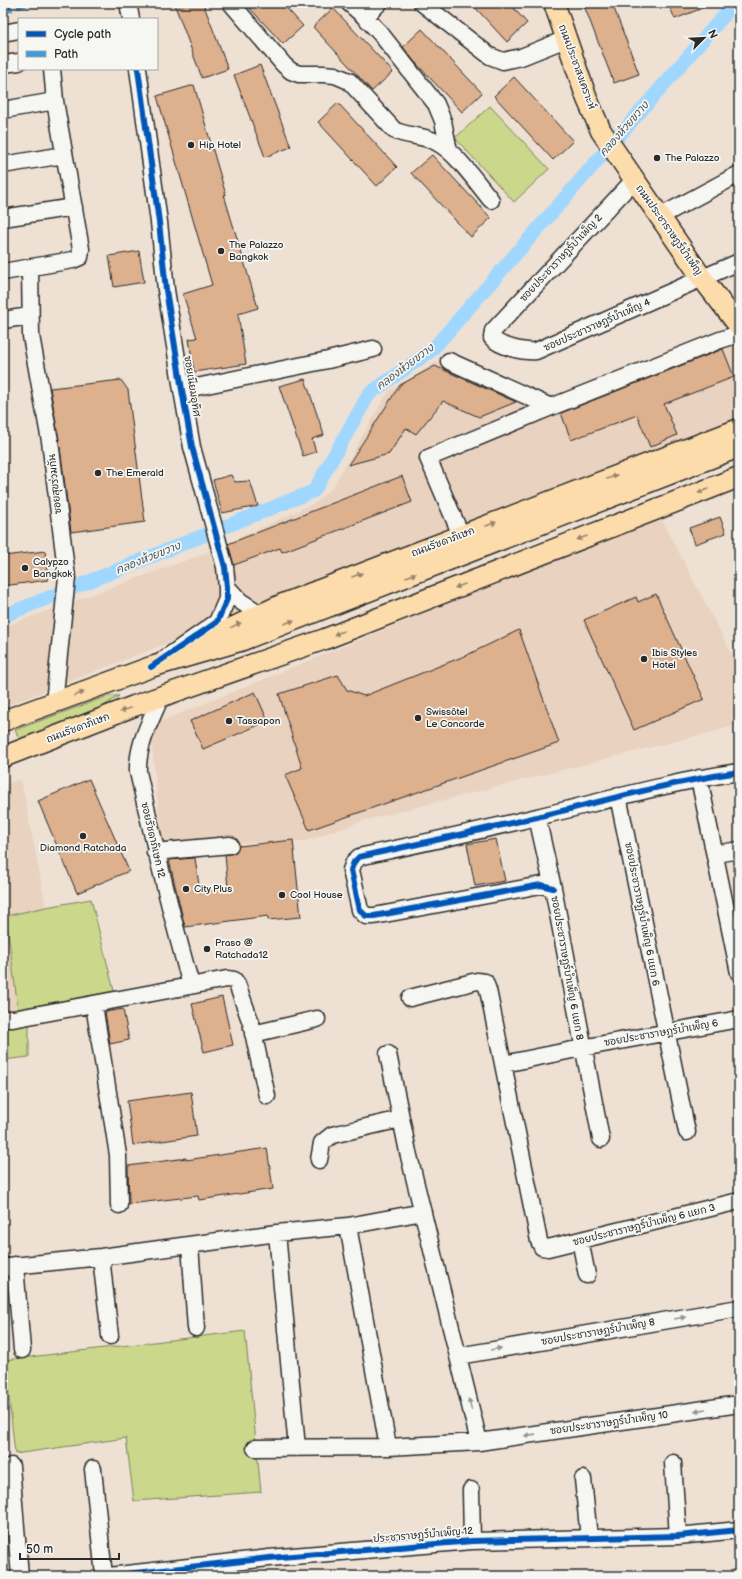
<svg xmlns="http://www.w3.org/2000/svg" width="742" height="1579" font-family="'Balsamiq Sans','Playpen Sans Thai',sans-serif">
  <rect width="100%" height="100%" fill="#eee1d4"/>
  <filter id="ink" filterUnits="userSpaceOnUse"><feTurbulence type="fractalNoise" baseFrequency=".025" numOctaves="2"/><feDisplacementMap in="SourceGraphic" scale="8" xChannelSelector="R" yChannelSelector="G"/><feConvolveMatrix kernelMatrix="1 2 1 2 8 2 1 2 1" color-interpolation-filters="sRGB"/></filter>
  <g filter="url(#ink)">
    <path fill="#e9d2bf" d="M739 341V422L3 707V627L206 553 317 502 334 485 388 392 438 361 539 406Z
      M660 516 739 668V725L362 821 306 841 162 845 151 738 157 723Z
      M21 779 46 907 6 917 20 1025H3V785Z"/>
    <path fill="#cbd78b" stroke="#7b815b" d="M490 106 549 169 514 202 455 138Z
      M108 696H119L102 707 20 741 15 730Z
      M91 899 114 991 18 1009 6 916 46 907Z
      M3 1025H29V1057L3 1060Z
      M245 1331 261 1492 134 1501 126 1438 15 1454 5 1360Z"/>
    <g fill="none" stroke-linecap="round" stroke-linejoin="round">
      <path stroke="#a0d7ff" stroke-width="14" d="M3 616 314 491 369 394 432 350 735 3"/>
    </g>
    <path fill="#ddb08e" stroke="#2b2b2b" d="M174 3H203L228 69 202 78Z
      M245 3H282L303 26 283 44Z
      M471 3H509L527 23 507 42Z
      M583 3H612L639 74 614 83Z
      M668 3H715L675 19Z
      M333 8 393 72 372 91 313 27Z
      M422 29 482 93 462 112 414 61 403 47Z
      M260 65 291 147 265 157 234 75Z
      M514 77 573 141 553 160 494 96Z
      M194 85 226 195H224L258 308 238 314 246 364 194 372 189 339 197 338 183 294 212 285 157 96Z
      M338 103 397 167 377 186 318 122Z
      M432 155 491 218 471 237 411 173Z
      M139 251 144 282 114 287 109 256Z
      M723 349 734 377 664 404 677 435 650 447 637 415 571 440 561 413Z
      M435 366 516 402 479 417 443 401 416 434 406 428 389 454 348 465 400 385Z
      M305 379 324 435 312 439 316 452 303 456 279 386Z
      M121 380 128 390 145 522 71 532 59 440 50 388Z
      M231 475 235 482 250 481 258 506 222 513 213 480Z
      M402 476 412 502 282 552 280 548 234 565 228 544Z
      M720 517 726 533 695 544 689 528Z
      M45 551 48 580 3 586V556Z
      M656 594 704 699 634 730 584 620 636 597 638 602Z
      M519 630 559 743 309 830 285 775 302 768 279 694 338 675 347 690 364 696 467 655Z
      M255 692 268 721 203 749 190 721Z
      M89 779 129 871 77 893 38 801Z
      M496 839 505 881 475 886 467 844Z
      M293 840 301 917 268 920V916L185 927 169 860 195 858 200 892 228 888 225 855 235 853 239 846Z
      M222 997 233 1045 204 1052 192 1004Z
      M123 1009 129 1040 110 1044 105 1012Z
      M191 1092 197 1136 133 1145 127 1101Z
      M267 1148 273 1189 199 1200 198 1196 129 1204 128 1166 186 1158V1160Z"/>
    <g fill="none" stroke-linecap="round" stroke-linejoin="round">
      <g stroke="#2b2b2b" stroke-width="19">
        <path id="minor" d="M128 3 131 19
          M231 3 284 65 291 71 299 74H323L335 75 349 81 394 130C408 137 423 135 436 142 455 151 477 183 491 200
          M349 3 365 17 380 33 436 104 443 121 449 151
          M422 3 490 56 503 61 521 57 566 39
          M365 17 379 3
          M3 33 19 30
          M3 64 19 62
          M138 69 159 222 166 290 182 390 192 447 225 567 227 587V599L217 622 163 660
          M3 110 55 101
          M3 165 64 155
          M634 180 493 331 492 338C500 347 524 352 536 351L739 262
          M659 217 739 174
          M3 218 74 207
          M30 267 31 336 50 441 67 577 54 703
          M3 272 73 260 80 257 81 249 55 101 52 69
          M3 320 30 316
          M449 361 551 407
          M182 390 328 360 373 349
          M461 535 428 458 551 407 720 340 739 334
          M227 587 240 601 260 614
          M161 696C151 721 137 744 138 772 154 843 171 915 191 985
          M699 778 739 973
          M618 796 687 1132
          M537 817 553 888 601 1139
          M155 852 230 845
          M715 854 739 850
          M553 888 541 885 374 916H366L360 910 351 870 354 862 359 857C418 844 478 831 537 817 604 801 670 782 739 772
          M410 998 477 981 485 982 488 990 539 1241 542 1247 548 1248 739 1201
          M94 1005 118 1155 119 1205
          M3 1019H13L227 979 234 980 237 984 251 1023 267 1096
          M253 1034 317 1019
          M388 1054 408 1152 479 1442
          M504 1064 582 1048 739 1019
          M319 1160 322 1143 332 1135 401 1119
          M348 1226 388 1447
          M277 1233 297 1448
          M580 1240 587 1275
          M190 1245 196 1328
          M101 1257 110 1336
          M15 1265 22 1350
          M3 1267 101 1257 277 1233 348 1226 423 1212
          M458 1356 739 1308
          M255 1448 388 1447 479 1442 739 1404
          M673 1463 678 1536
          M11 1466 20 1576
          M93 1469 104 1576
          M583 1479 589 1538
          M471 1490 472 1541
          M109 1576 269 1558 472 1541 678 1536 739 1530"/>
      </g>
      <g stroke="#2b2b2b" stroke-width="23">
        <path id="major" d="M554 3 587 99 601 131 702 278 739 326
          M200 643 283 604 739 429
          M3 721 151 667 240 641 739 447
          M3 757 134 706 325 639 739 477"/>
      </g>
      <use href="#minor" stroke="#f6f6f2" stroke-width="16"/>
      <use href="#major" stroke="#fddcac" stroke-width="20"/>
      <path stroke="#3d9ce1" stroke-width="5" stroke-dasharray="10 5" stroke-linecap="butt" d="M3 12 28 3"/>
      <g stroke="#f6f6f2" stroke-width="8">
        <path id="cycleway" d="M138 69 159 222 166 290 182 390 192 447 225 567 227 587V599L217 622 151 667
          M553 888 541 885 374 916H366L360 910 351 870 354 862 359 857C418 844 478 831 537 817 604 801 670 782 739 772
          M109 1576 269 1558 472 1541 678 1536 739 1530"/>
      </g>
      <use href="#cycleway" stroke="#0057b8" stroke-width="6"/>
    </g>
    <defs><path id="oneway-solid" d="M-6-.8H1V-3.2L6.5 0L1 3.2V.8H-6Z"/></defs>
    <g fill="#94846c">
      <use href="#oneway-solid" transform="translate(612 477) rotate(-21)"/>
      <use href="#oneway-solid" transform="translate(703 491) rotate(159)"/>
      <use href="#oneway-solid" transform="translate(491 524) rotate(-21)"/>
      <use href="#oneway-solid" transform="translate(582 538) rotate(159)"/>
      <use href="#oneway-solid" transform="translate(357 575) rotate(-21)"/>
      <use href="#oneway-solid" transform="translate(411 575) rotate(-21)"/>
      <use href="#oneway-solid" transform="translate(460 586) rotate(159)"/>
      <use href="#oneway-solid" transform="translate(289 622) rotate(-21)"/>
      <use href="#oneway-solid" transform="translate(236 625) rotate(-26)"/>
      <use href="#oneway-solid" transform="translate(339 633) rotate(159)"/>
      <use href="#oneway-solid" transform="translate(79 694) rotate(-20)"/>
      <use href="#oneway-solid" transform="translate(125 710) rotate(159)"/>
    </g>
    <g fill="#90908e">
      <use href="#oneway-solid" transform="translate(680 1318) rotate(-10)"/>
      <use href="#oneway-solid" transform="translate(496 1349) rotate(-10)"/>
      <use href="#oneway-solid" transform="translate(470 1404) rotate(-104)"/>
      <use href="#oneway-solid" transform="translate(700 1410) rotate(171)"/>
      <use href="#oneway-solid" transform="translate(530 1435) rotate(172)"/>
    </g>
  </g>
  <g fill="#2b2b2b" stroke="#f6f6f2" stroke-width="1.5">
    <circle cx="191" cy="145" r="4"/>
    <circle cx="657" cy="158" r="4"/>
    <circle cx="221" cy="251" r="4"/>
    <circle cx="98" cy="473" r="4"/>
    <circle cx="25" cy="568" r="4"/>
    <circle cx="644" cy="659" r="4"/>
    <circle cx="418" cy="718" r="4"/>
    <circle cx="229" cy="721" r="4"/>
    <circle cx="83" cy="836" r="4"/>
    <circle cx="186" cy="889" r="4"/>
    <circle cx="282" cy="895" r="4"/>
    <circle cx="207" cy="949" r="4"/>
  </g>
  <g text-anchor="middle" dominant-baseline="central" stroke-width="3.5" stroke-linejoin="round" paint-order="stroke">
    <g font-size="10" fill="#2b2b2b" stroke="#f6f6f2">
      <text transform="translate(577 67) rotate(70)">ถนนประชาสงเคราะห์</text>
      <text transform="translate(669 230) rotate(55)">ถนนประชาราษฎร์บำเพ็ญ</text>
      <text transform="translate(561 258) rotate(-47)">ซอยประชาราษฎร์บำเพ็ญ 2</text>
      <text transform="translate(597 325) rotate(-24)">ซอยประชาราษฎร์บำเพ็ญ 4</text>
      <text transform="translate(192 386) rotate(81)">ซอยเนียมอุทิศ</text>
      <text transform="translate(55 484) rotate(-96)">ซอยสุขร่วมกัน</text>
      <text transform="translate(443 542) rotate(-21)">ถนนรัชดาภิเษก</text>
      <text transform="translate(78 728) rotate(-21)">ถนนรัชดาภิเษก</text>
      <text transform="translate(153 840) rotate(77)">ซอยรัชดาภิเษก 12</text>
      <text transform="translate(642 914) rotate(79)">ซอยประชาราษฎร์บำเพ็ญ 6 แยก 6</text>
      <text transform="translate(567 968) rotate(80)">ซอยประชาราษฎร์บำเพ็ญ 6 แยก 8</text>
      <text transform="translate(661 1033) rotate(-10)">ซอยประชาราษฎร์บำเพ็ญ 6</text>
      <text transform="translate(644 1225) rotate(-14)">ซอยประชาราษฎร์บำเพ็ญ 6 แยก 3</text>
      <text transform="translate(598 1332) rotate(-10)">ซอยประชาราษฎร์บำเพ็ญ 8</text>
      <text transform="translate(609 1423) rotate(-8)">ซอยประชาราษฎร์บำเพ็ญ 10</text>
      <text transform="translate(423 1535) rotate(-5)">ประชาราษฎร์บำเพ็ญ 12</text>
    </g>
    <g font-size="10" fill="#2b2b2b" stroke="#f6f6f2" text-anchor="start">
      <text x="199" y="145">Hip Hotel</text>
      <text x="665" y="158">The Palazzo</text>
      <text x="229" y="245">The Palazzo<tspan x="229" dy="12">Bangkok</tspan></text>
      <text x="106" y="473">The Emerald</text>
      <text x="33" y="562">Calypzo<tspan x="33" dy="12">Bangkok</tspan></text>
      <text x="652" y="653">Ibis Styles<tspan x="652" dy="12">Hotel</tspan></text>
      <text x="426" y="712">Swissôtel<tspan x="426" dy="12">Le Concorde</tspan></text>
      <text x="237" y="721">Tassapon</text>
      <text x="83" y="848" text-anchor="middle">Diamond Ratchada</text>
      <text x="194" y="889">City Plus</text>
      <text x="290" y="895">Cool House</text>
      <text x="215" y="943">Praso @<tspan x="215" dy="12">Ratchada12</tspan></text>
    </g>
    <g font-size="11" font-style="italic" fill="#485660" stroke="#f6f6f2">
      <text transform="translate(624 129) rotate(-49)">คลองห้วยขวาง</text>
      <text transform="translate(405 367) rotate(-37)">คลองห้วยขวาง</text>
      <text transform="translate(148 558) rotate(-22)">คลองห้วยขวาง</text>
    </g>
  </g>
  <rect width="742" height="1579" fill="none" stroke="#f6f6f2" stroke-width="16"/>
  <rect x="8" y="8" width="726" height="1563" fill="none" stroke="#2b2b2b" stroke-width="1.5" filter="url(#ink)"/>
  <rect x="18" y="18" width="140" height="52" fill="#f6f6f2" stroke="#a5a5a2"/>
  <rect x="26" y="31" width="20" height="6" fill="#0057b8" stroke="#a5a5a2"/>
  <text x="54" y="38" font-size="12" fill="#2b2b2b">Cycle path</text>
  <rect x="26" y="51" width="20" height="6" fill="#3d9ce1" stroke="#a5a5a2"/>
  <text x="54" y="58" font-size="12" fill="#2b2b2b">Path</text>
  <g transform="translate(704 38) rotate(66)" stroke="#f6f6f2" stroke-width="3" paint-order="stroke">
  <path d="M0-3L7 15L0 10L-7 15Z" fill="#2b2b2b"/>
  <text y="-6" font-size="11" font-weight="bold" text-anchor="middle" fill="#2b2b2b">N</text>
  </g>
  <path d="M20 1553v6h99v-6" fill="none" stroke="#2b2b2b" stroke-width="2"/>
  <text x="26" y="1553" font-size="12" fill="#2b2b2b" stroke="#f6f6f2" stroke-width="3" paint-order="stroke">50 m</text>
</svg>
